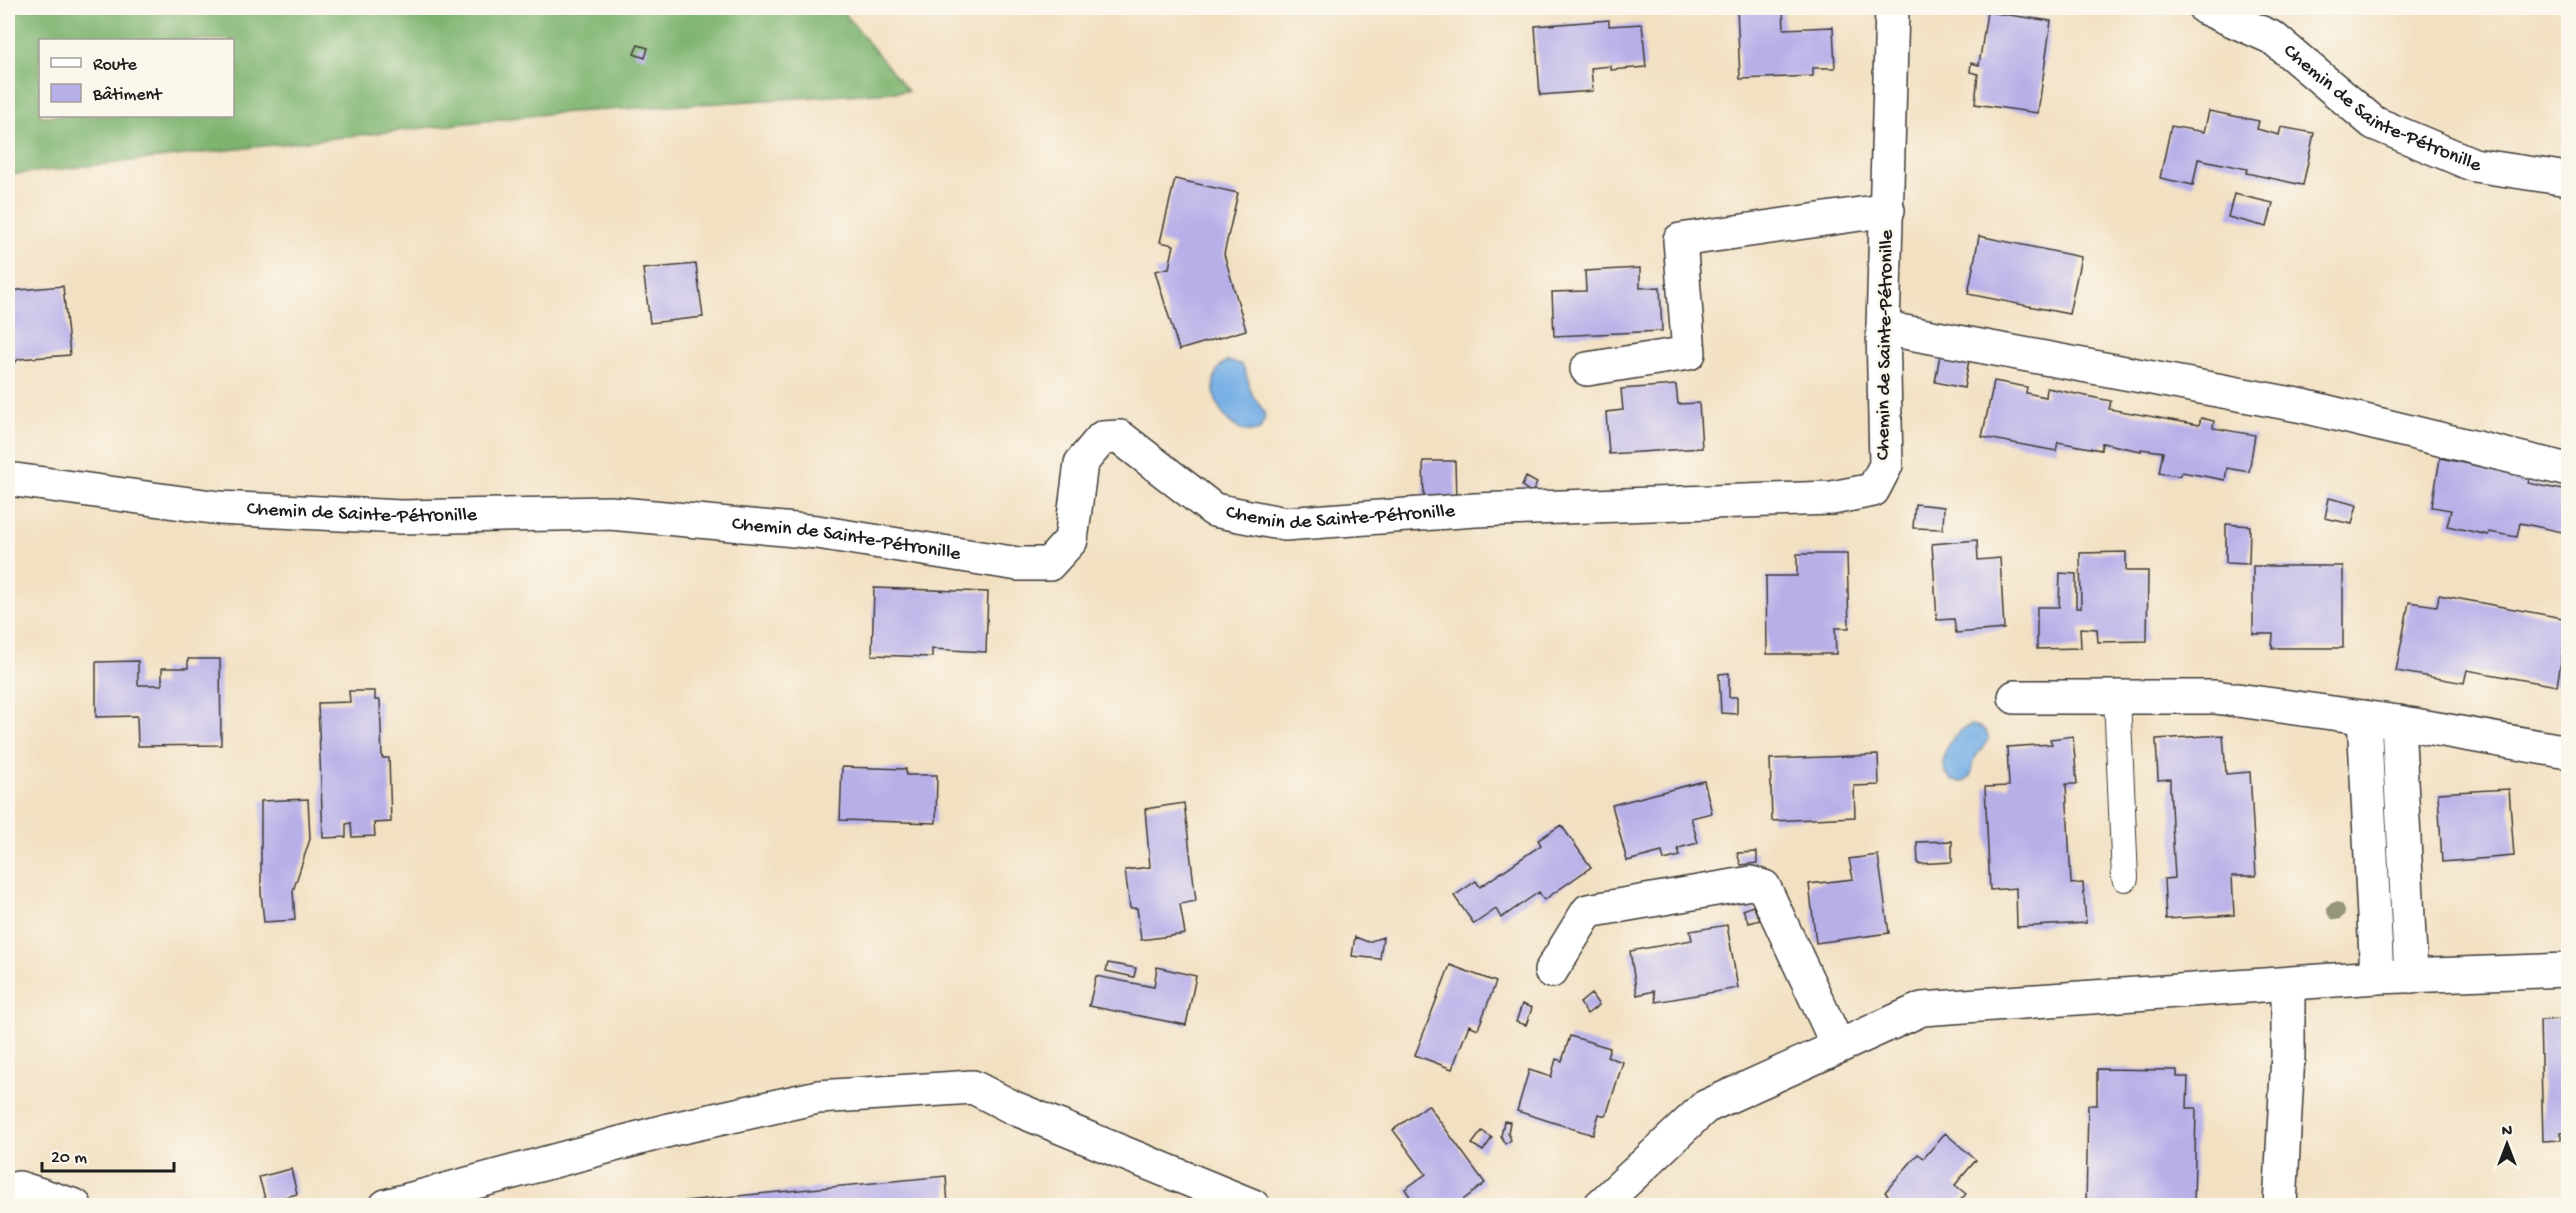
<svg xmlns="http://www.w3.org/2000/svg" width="2576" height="1213" font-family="'Gochi Hand',sans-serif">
  <rect width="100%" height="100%" fill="#fbf7ec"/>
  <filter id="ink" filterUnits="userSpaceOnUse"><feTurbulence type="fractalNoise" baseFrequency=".0167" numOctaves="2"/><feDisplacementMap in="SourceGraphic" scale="12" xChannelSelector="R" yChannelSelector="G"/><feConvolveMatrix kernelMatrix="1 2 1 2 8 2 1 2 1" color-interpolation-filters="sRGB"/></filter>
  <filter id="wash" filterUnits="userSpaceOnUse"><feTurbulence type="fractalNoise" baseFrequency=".008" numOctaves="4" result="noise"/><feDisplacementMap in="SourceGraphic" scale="24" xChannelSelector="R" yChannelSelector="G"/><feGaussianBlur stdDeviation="1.35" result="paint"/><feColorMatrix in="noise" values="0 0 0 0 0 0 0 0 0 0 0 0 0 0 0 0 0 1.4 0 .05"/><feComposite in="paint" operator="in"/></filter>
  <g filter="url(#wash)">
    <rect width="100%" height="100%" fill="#f2e0c2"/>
    <path fill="#7eb470" stroke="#4d6846" stroke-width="1.5" fill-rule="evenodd" d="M8 8H840L908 91 556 113 8 175ZM40 40H232V116H40Z"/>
    <path fill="#74aee5" stroke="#486580" stroke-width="1.5" d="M1227 361 1241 364C1249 374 1247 385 1253 396 1257 403 1263 407 1265 417L1260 430C1224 441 1196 378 1227 361Z
      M1971 725C1980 726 1988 729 1988 739 1985 746 1980 749 1976 756 1970 766 1976 774 1964 782L1952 781C1933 761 1950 733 1971 725Z"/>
    <g id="blocks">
      <path fill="#b7afe8" d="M1737 8H1783L1784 29 1833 27 1835 68H1813V76L1740 79Z
        M1987 12 2051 21 2038 113 1975 104 1978 74 1970 72 1971 63 1979 65Z
        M1609 20V26L1642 24 1646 67 1611 70V66L1591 68 1593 91 1540 95 1535 26Z
        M638 45 648 48 645 58 634 54Z
        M2209 111 2259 121 2257 129 2279 135 2281 127 2314 133 2303 185 2246 173 2247 169 2198 159 2193 185 2160 178 2171 126 2204 132Z
        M1175 179 1238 193 1224 254 1246 330 1179 350 1155 271 1169 268 1174 245 1160 242Z
        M2234 194 2273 203 2267 227 2228 217Z
        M1979 236 2081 257 2069 314 1968 294Z
        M696 264 703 317 650 323 643 269Z
        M1640 268V288L1660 287 1662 331 1554 336 1552 292 1586 291 1585 271Z
        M63 286 70 355 19 359 8 368V291Z
        M1940 355 1969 360 1964 388 1935 382Z
        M1994 381 2027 387 2026 393 2046 397 2047 388 2111 401 2109 409 2199 425 2201 418 2214 421 2213 428 2255 435 2249 472 2227 468 2225 480 2182 472 2179 476 2159 473 2163 452 2141 449V451L2102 443 2101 450 2058 442 2056 451 1982 437Z
        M1676 385 1678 404 1699 403 1702 448 1609 454 1606 412 1623 410 1621 389Z
        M2440 458 2530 477 2528 483 2568 491V530L2563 529 2562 532 2520 523 2517 537 2489 532 2488 535 2447 526 2451 510 2432 507Z
        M1423 461H1455L1456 500 1424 499Z
        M1526 477 1537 483 1532 493 1522 486Z
        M2329 498 2357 505 2352 524 2325 518Z
        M1915 504 1944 507 1943 529 1913 528Z
        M2226 524 2250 526 2249 564 2226 563Z
        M1977 540 1978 560 2000 558 2004 629 1956 633 1954 619 1937 620 1932 544Z
        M2126 552V571H2148L2147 641 2098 642 2097 629 2080 628 2081 648 2037 649V607H2059L2060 573 2076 574V608H2081L2080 553Z
        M1797 554H1847L1849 628H1835L1836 654H1767L1766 576H1797Z
        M2253 566H2343V648H2272L2273 634H2253Z
        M874 588 988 592 986 652 932 649V657L872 655Z
        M2439 595 2568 619 2557 686 2467 670 2464 683 2396 671 2409 602 2437 606Z
        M188 659H220L221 745 138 746 137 716 96 717V662L138 661V685H162V668H188Z
        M1729 673V697H1737V714L1721 713 1719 674Z
        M349 691H375V700H380L382 758H389L391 822 374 823 375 836 352 837 351 823 346 824V837L323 838 318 703 350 702Z
        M2223 735 2226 774 2250 772 2256 876H2232L2234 915 2166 919 2164 879 2175 878 2170 788V779L2158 780 2156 739Z
        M2073 736 2077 784H2066L2071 884 2083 883 2086 923 2017 927 2016 888 1990 890 1985 787 2009 786 2007 747 2052 744 2050 739Z
        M1878 755 1879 785 1854 786 1855 817 1772 821 1770 759Z
        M842 767 906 769V775H937L936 823 840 820Z
        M1704 781 1712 813 1691 818 1698 843 1678 848 1680 856 1664 860 1662 852 1627 861 1612 805Z
        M2509 789 2514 856 2442 862 2438 793Z
        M308 799 310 839 293 891 295 920 264 922 261 893V801Z
        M1184 803 1196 901 1180 904 1185 934 1141 940 1137 908H1130L1125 870 1150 867 1145 809Z
        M1561 825 1591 867 1544 900 1539 892 1501 918 1496 909 1474 924 1454 896 1476 881 1480 887 1541 845 1538 840Z
        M1952 841V862L1918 864 1917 842Z
        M1757 852V863L1741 865 1737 853Z
        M1878 855 1889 933 1816 943 1809 884 1853 879 1849 859Z
        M1753 906 1760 920 1749 923 1743 910Z
        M1727 925 1738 988 1656 1002 1654 991 1637 995 1630 951 1692 940 1690 931Z
        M1355 937 1368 942 1383 937 1380 959 1352 956Z
        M1108 963 1136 968 1134 977 1106 971Z
        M1450 965 1496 982 1478 1029 1469 1025 1452 1069 1415 1055Z
        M1157 967 1196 976 1186 1025 1089 1006 1096 976 1154 987Z
        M1591 994 1599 1005 1587 1014 1580 1003Z
        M1522 1004 1532 1008 1526 1025 1516 1022Z
        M2568 1019V1132H2561V1140L2543 1141 2540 1020Z
        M1570 1036 1610 1048 1607 1057 1623 1062 1606 1116 1599 1114 1593 1135 1517 1111 1529 1070 1551 1077 1556 1059 1562 1061Z
        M2097 1069 2177 1070V1077H2188L2187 1108H2196L2194 1206H2086L2088 1105H2097Z
        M1428 1105 1485 1183 1455 1206H1416L1405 1189 1426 1174 1393 1130Z
        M1504 1121 1510 1122 1508 1133 1511 1140 1505 1144 1501 1136Z
        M1482 1131 1492 1138 1483 1151 1472 1144Z
        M1945 1133 1976 1160 1955 1185 1966 1194 1955 1206H1890V1197L1885 1192 1918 1154 1924 1158Z
        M291 1169 297 1194 266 1202 259 1177Z
        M946 1176 948 1206H685V1201Z"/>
    </g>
  </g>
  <g filter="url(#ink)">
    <use href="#blocks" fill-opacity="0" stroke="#3c3935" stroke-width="1.5"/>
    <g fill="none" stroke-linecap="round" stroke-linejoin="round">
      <g stroke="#3c3935" stroke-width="28">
        <path id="service" d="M2117 697 2125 878"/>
      </g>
      <g stroke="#3c3935" stroke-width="36">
        <g id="minor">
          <path id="s1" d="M2205 8 2273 38 2374 123 2474 165 2568 179"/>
          <path d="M1883 328 2303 406 2568 470"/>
          <path d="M1587 369 1689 353 1680 240 1888 210"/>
          <path id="s2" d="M8 479 219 508 401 517 610 513 817 532 1018 564H1049L1071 540 1081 463 1102 438 1120 437 1214 510 1285 524 1475 510 1832 498 1873 490 1886 465 1883 328 1892 8"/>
          <path d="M2015 697H2215L2398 722 2568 752"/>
          <path d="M2364 717 2377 977"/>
          <path d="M2398 722 2411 976"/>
          <path d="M1551 971 1588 911 1751 883 1764 887 1838 1046"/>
          <path d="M8 1190 19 1188 75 1206"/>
          <path d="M386 1206 673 1129 818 1097 973 1087 1014 1108 1253 1206"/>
          <path d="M1600 1206 1705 1107 1922 1009 2377 977 2568 970"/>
          <path d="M2280 1206 2288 1055V984"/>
        </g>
      </g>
      <use href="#service" stroke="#fff" stroke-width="26"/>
      <use href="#minor" stroke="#fff" stroke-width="33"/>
    </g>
    <circle fill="#96977a" cx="2336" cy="911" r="9"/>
  </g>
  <g text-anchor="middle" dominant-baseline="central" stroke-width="4.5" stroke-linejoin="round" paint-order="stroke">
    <g font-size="20" fill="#1c1c1c" stroke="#fbf7ec">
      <text stroke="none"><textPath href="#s1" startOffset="206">Chemin de Sainte-Pétronille</textPath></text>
      <text transform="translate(1886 345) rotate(-89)">Chemin de Sainte-Pétronille</text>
      <text stroke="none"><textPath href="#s2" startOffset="1454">Chemin de Sainte-Pétronille</textPath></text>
      <text stroke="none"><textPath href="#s2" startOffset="356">Chemin de Sainte-Pétronille</textPath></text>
      <text stroke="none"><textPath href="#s2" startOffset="842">Chemin de Sainte-Pétronille</textPath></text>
    </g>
  </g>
  <rect width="2576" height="1213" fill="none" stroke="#fbf7ec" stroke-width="30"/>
  <rect x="39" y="39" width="195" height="78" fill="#fbf7ec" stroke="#a29f99" stroke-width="1.5"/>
  <rect x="51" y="58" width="30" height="9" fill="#ffffff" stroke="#a29f99" stroke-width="1.5"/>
  <text x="93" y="69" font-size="18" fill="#1c1c1c">Route</text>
  <rect x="51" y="84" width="30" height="18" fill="#b7afe8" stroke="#a29f99" stroke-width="1.5"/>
  <text x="93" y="99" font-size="18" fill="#1c1c1c">Bâtiment</text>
  <g transform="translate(2507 1144)" stroke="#fbf7ec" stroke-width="4.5" paint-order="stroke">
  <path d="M0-4.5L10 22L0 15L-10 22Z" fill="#1c1c1c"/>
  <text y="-9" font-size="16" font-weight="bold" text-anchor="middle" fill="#1c1c1c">N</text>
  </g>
  <path d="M42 1162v9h132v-9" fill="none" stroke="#1c1c1c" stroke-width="3"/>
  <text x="51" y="1162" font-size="18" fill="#1c1c1c" stroke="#fbf7ec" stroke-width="4.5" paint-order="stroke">20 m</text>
</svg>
